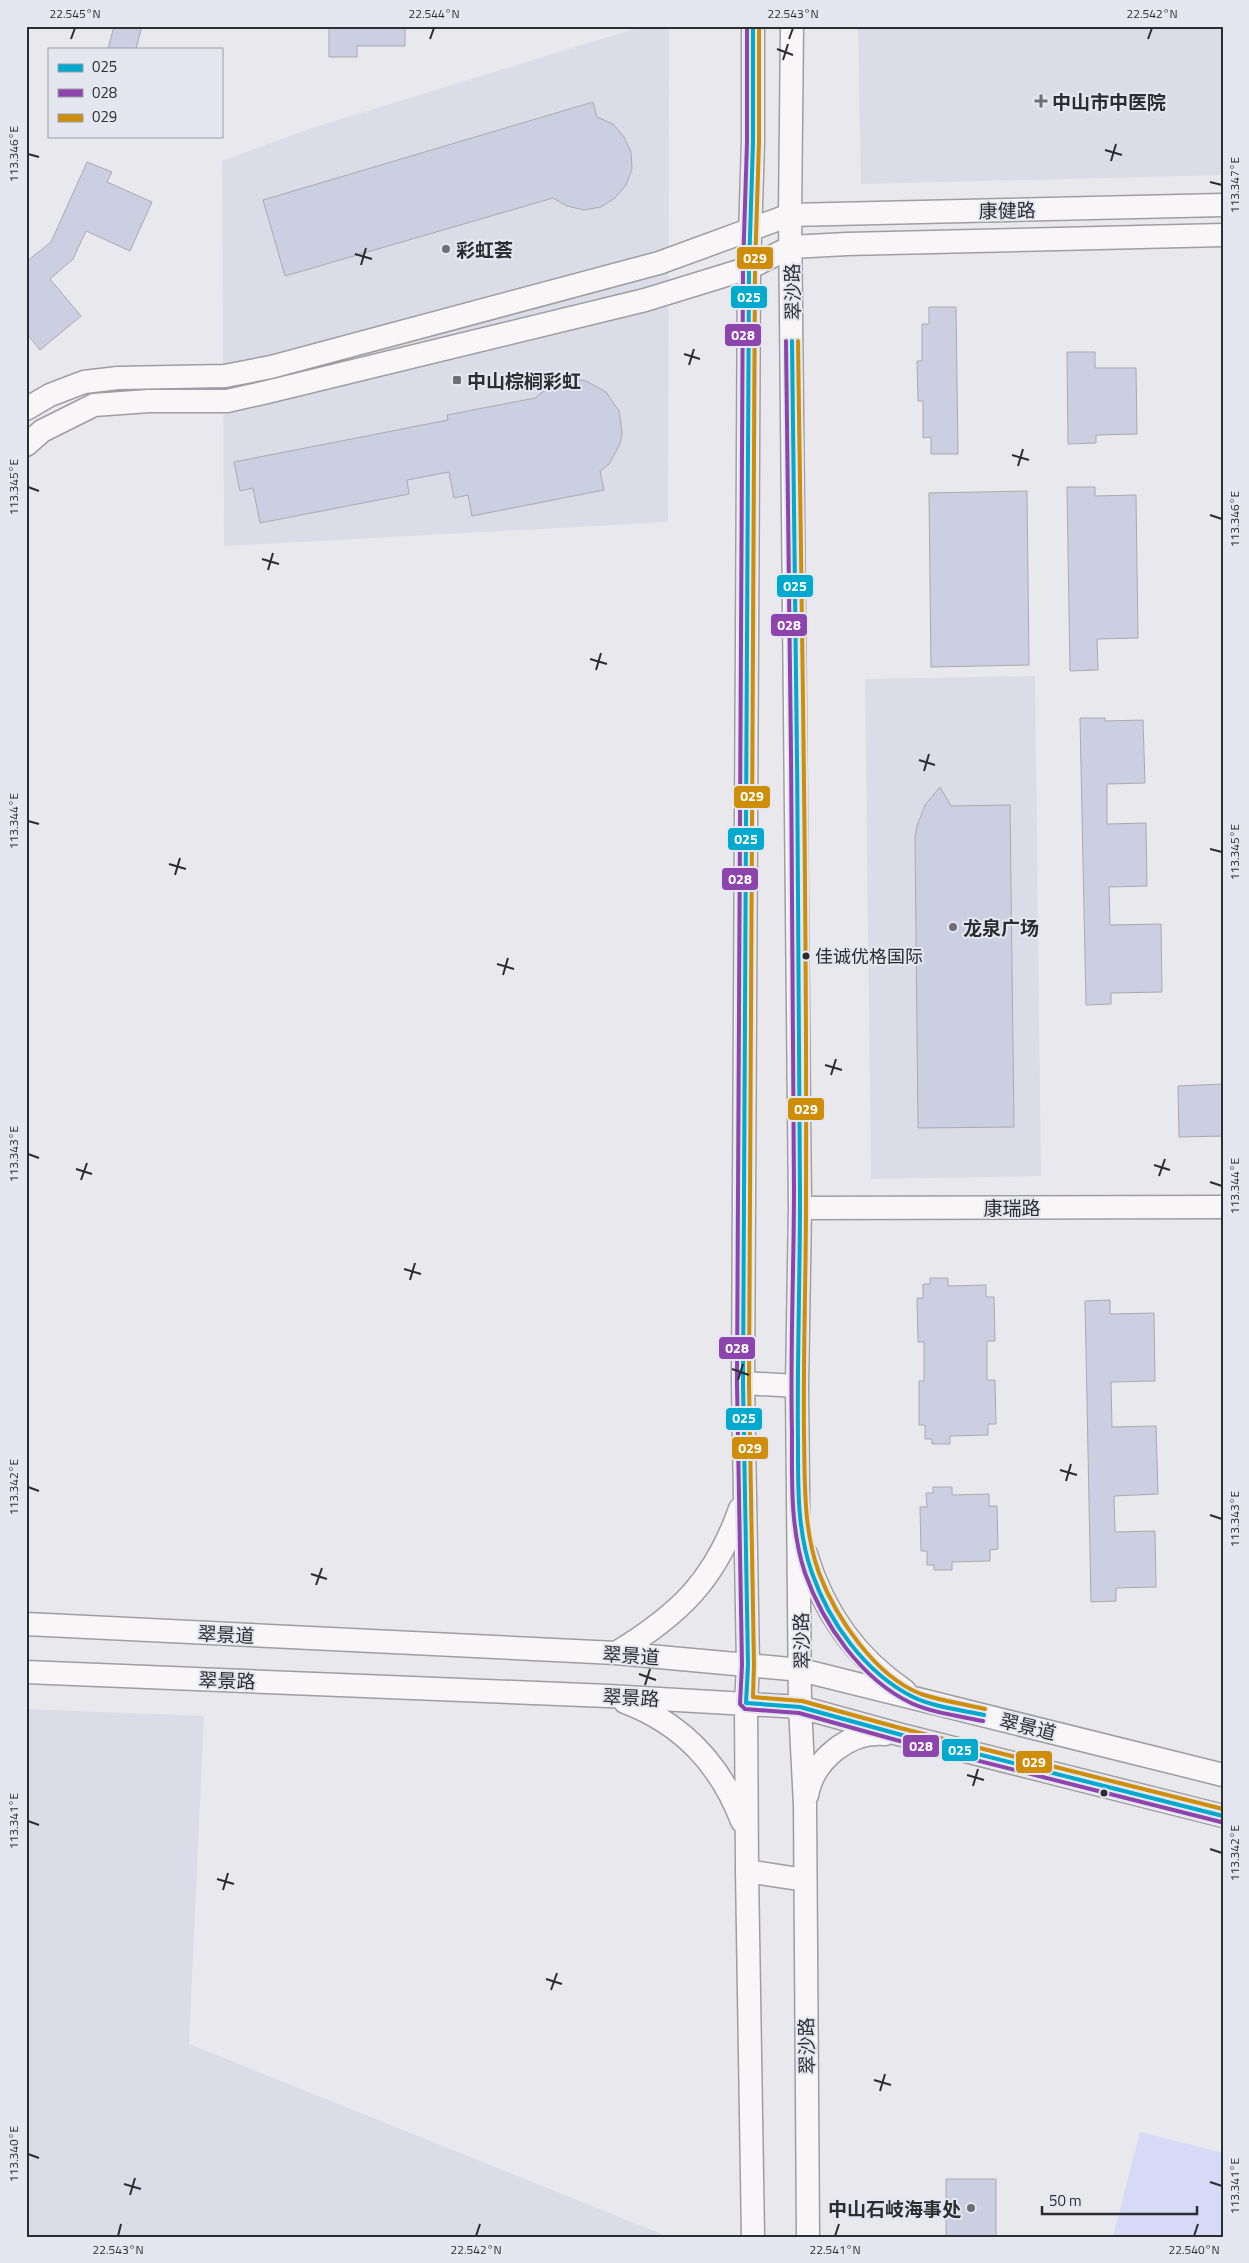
<svg xmlns="http://www.w3.org/2000/svg" width="1249" height="2263" font-family="'Titillium Web','Noto Sans SC',sans-serif">
  <rect width="100%" height="100%" fill="#e8e8ed"/>
  <path fill="#dbdce8" d="M644 26H669L668 522 224 546 222 161 312 128Z
    M858 26H1223V175L861 184Z
    M1035 676 1041 1176 871 1179 865 679Z
    M26 1709 204 1716 189 2044 669 2237H26Z"/>
  <path fill="#d6daf6" d="M1140 2132 1223 2153V2237H1113Z"/>
  <path fill="#cccee1" stroke="#aaaaae" d="M114 26H142L136 49H108Z
    M329 26H405V46H357V57H329Z
    M593 102 597 117 613 124 624 137 631 152 632 169 626 185 615 198 601 207 584 210 567 206 553 198 285 276 263 200Z
    M87 162 112 172 107 182 152 202 130 251 86 231 73 259 50 279 81 316 40 350 26 333V262L51 242Z
    M929 307H956L958 454H931V437L923 438V401H918L917 361H922V324H929Z
    M1067 352H1095V368H1136L1137 434 1096 435V443L1068 444Z
    M575 379 586 381 606 392 619 411 622 433 620 444 609 464 600 471 604 490 472 516 468 495 454 498 449 472 407 480 409 494 260 523 253 488 240 491 234 462 448 420 447 415 535 398 553 384Z
    M1067 487H1095V496L1136 495 1138 638 1097 639 1098 670 1070 671Z
    M1027 491 1029 665 931 667 929 493Z
    M1080 718H1105V721L1143 720 1145 783 1107 784V824L1146 823 1147 886 1109 887 1110 925 1161 924 1162 992 1111 993V1004L1086 1005Z
    M940 787 951 806 1010 805 1014 1127 918 1128 915 837 917 826 925 805Z
    M1223 1084V1136L1179 1137 1178 1086Z
    M930 1278H948V1286L986 1285V1297H994L995 1341H987V1380H995L996 1424H988V1435L950 1436V1444H932V1439H925V1425H919V1381H924V1342H918L917 1298H923V1284H930Z
    M1110 1300V1314L1154 1313 1155 1381 1111 1382 1112 1427 1156 1426 1158 1494 1114 1496 1115 1532 1155 1531 1156 1587 1116 1588V1601L1091 1602 1085 1301Z
    M933 1487H952V1495L989 1494V1506H997L998 1549 990 1550V1561L952 1562V1570H934V1565H927V1551H921L920 1507H927L926 1493H933Z
    M946 2179H996V2237H946Z"/>
  <g fill="none" stroke-linecap="round" stroke-linejoin="round">
    <g stroke="#9e9ea2" stroke-width="25">
      <path id="secondary" d="M753 26V142L749 268 743 1383 748 1665 746 1703 747 1871 753 2237
        M792 26 790 215 800 1208 797 1386 800 1707 805 1805 808 2237
        M26 409 50 395 84 382 118 378 225 376 271 367 659 263 790 215 1223 205
        M26 445 42 431 94 405 149 401H227L263 393 645 300 749 268 791 247 847 244 1223 235
        M800 1208 1223 1207
        M743 1383 797 1386
        M806 1554C823 1611 856 1658 905 1691
        M26 1624 616 1653 801 1670 1223 1775
        M616 1653C680 1614 715 1580 740 1509
        M26 1672 608 1696 800 1707 898 1734 1223 1816
        M625 1702C683 1724 720 1764 742 1821
        M807 1795C814 1759 849 1731 885 1734
        M747 1871 805 1880"/>
    </g>
    <use href="#secondary" stroke="#f8f6f6" stroke-width="22"/>
    <g stroke="#e5e7f0" stroke-width="8">
      <path id="bus-1" d="M753 26V142L749 268 743 1383 748 1665 746 1703 800 1707 898 1734 1223 1816
        M792 341C795 627 800 912 800 1198 800 1279 797 1360 798 1442 798 1486 797 1531 812 1573 829 1622 865 1673 913 1697 934 1707 961 1710 984 1715"/>
    </g>
    <g stroke="#e5e7f0" stroke-width="8">
      <path id="bus-2" d="M747 26V142L743 268 737 1383 742 1665 740 1704 745 1709 799 1713 896 1740 1221 1822
        M786 341C789 623 794 906 794 1188 794 1270 790 1351 792 1433 792 1480 790 1528 805 1573 823 1624 861 1679 911 1703 933 1713 959 1716 983 1721"/>
    </g>
    <g stroke="#e5e7f0" stroke-width="8">
      <path id="bus-3" d="M759 26V142L755 268 749 1383 754 1665 753 1697 802 1701 900 1728 1223 1809
        M798 341C802 627 807 914 806 1200 806 1279 803 1357 804 1435 805 1482 803 1529 819 1573 836 1618 875 1676 921 1694 942 1701 964 1704 985 1709"/>
    </g>
    <use href="#bus-1" stroke="#00a9ce" stroke-width="4"/>
    <use href="#bus-2" stroke="#8e44ad" stroke-width="4"/>
    <use href="#bus-3" stroke="#ce8e0a" stroke-width="4"/>
  </g>
  <path fill="none" stroke="#2c2d31" stroke-width="2" d="M71 39 75 28M430 39 434 28M789 39 793 28M1148 39 1152 28M777 49 793 55M783 60 788 44M1105 150 1122 155M28 154 39 157M1111 161 1116 144M1210 182 1222 185M355 254 372 259M361 265 366 248M684 354 700 359M689 365 694 349M1012 455 1029 460M1018 466 1023 449M28 487 39 491M1210 515 1222 519M262 559 279 564M268 570 273 553M590 659 607 664M596 670 601 653M919 760 935 765M924 771 929 754M28 821 39 824M1210 849 1222 852M169 864 186 869M175 875 180 858M497 964 514 969M503 975 508 958M825 1065 842 1070M831 1075 836 1059M28 1154 39 1158M1154 1165 1170 1170M76 1169 92 1174M1159 1176 1165 1159M81 1180 87 1163M1210 1182 1222 1186M404 1269 421 1274M410 1280 415 1263M732 1369 749 1375M738 1380 743 1364M1060 1470 1077 1475M1066 1481 1071 1464M28 1487 39 1491M1210 1515 1222 1519M311 1574 327 1579M316 1585 322 1568M639 1674 656 1680M645 1685 650 1669M967 1775 984 1780M973 1786 978 1769M28 1821 39 1825M1210 1849 1222 1853M217 1879 234 1884M223 1890 228 1873M546 1979 562 1984M551 1990 557 1973M874 2080 891 2085M880 2091 885 2074M28 2154 39 2158M1210 2182 1222 2186M124 2184 141 2189M130 2195 135 2178M118 2236 121 2224M476 2236 480 2224M835 2236 839 2224M1194 2236 1198 2224"/>
  <g fill="#6e6e73" stroke="#e5e7f0" stroke-width="2">
    <path d="M1038.5 93.5h5v5h5v5h-5v5h-5v-5h-5v-5h5z"/>
    <circle cx="446" cy="249" r="5"/>
    <rect x="452" y="375" width="10" height="10" rx="2.5"/>
    <circle cx="953" cy="927" r="5"/>
    <circle cx="971" cy="2208" r="5"/>
  </g>
  <g fill="#2c2d31" stroke="#e5e7f0" stroke-width="2">
    <circle cx="806" cy="956" r="4.5"/>
    <circle cx="1104" cy="1793" r="4.5"/>
  </g>
  <g text-anchor="middle" dominant-baseline="central" stroke-width="4" stroke-linejoin="round" paint-order="stroke">
    <g font-size="18" fill="#2c2d31" stroke="#e5e7f0" text-anchor="start">
      <text x="815" y="956">佳诚优格国际</text>
    </g>
    <g font-size="19" font-weight="bold" fill="#2c2d31" stroke="#e5e7f0" text-anchor="start">
      <text x="1052" y="101">中山市中医院</text>
      <text x="456" y="249">彩虹荟</text>
      <text x="467" y="380">中山棕榈彩虹</text>
      <text x="963" y="927">龙泉广场</text>
      <text x="961" y="2208" text-anchor="end">中山石岐海事处</text>
    </g>
    <g font-size="19" fill="#2c2d31" stroke="#e5e7f0">
      <text transform="translate(1007 210) rotate(-1)">康健路</text>
      <text transform="translate(792 292) rotate(-91)">翠沙路</text>
      <text x="1012" y="1207">康瑞路</text>
      <text transform="translate(226 1634) rotate(3)">翠景道</text>
      <text transform="translate(801 1641) rotate(-91)">翠沙路</text>
      <text transform="translate(631 1655) rotate(4)">翠景道</text>
      <text transform="translate(227 1680) rotate(2)">翠景路</text>
      <text transform="translate(631 1697) rotate(3)">翠景路</text>
      <text transform="translate(1028 1726) rotate(14)">翠景道</text>
      <text transform="translate(806 2046) rotate(-91)">翠沙路</text>
    </g>
  </g>
  <g stroke="#e5e7f0" stroke-width="2">
    <rect x="736" y="246" width="38" height="24" rx="5" fill="#ce8e0a"/>
    <rect x="730" y="285" width="38" height="24" rx="5" fill="#00a9ce"/>
    <rect x="724" y="323" width="38" height="24" rx="5" fill="#8e44ad"/>
    <rect x="776" y="574" width="38" height="24" rx="5" fill="#00a9ce"/>
    <rect x="770" y="613" width="38" height="24" rx="5" fill="#8e44ad"/>
    <rect x="733" y="785" width="38" height="24" rx="5" fill="#ce8e0a"/>
    <rect x="727" y="827" width="38" height="24" rx="5" fill="#00a9ce"/>
    <rect x="721" y="867" width="38" height="24" rx="5" fill="#8e44ad"/>
    <rect x="787" y="1097" width="38" height="24" rx="5" fill="#ce8e0a"/>
    <rect x="718" y="1336" width="38" height="24" rx="5" fill="#8e44ad"/>
    <rect x="725" y="1407" width="38" height="24" rx="5" fill="#00a9ce"/>
    <rect x="731" y="1436" width="38" height="24" rx="5" fill="#ce8e0a"/>
    <rect x="902" y="1734" width="38" height="24" rx="5" fill="#8e44ad"/>
    <rect x="941" y="1738" width="38" height="24" rx="5" fill="#00a9ce"/>
    <rect x="1015" y="1750" width="38" height="24" rx="5" fill="#ce8e0a"/>
  </g>
  <g font-size="14" text-anchor="middle" font-weight="bold" fill="#fff">
    <text x="755" y="263">029</text>
    <text x="749" y="302">025</text>
    <text x="743" y="340">028</text>
    <text x="795" y="591">025</text>
    <text x="789" y="630">028</text>
    <text x="752" y="801">029</text>
    <text x="746" y="844">025</text>
    <text x="740" y="884">028</text>
    <text x="806" y="1114">029</text>
    <text x="737" y="1353">028</text>
    <text x="744" y="1423">025</text>
    <text x="750" y="1453">029</text>
    <text x="921" y="1751">028</text>
    <text x="960" y="1755">025</text>
    <text x="1034" y="1767">029</text>
  </g>
  <rect width="1249" height="2263" fill="none" stroke="#e5e7f0" stroke-width="55"/>
  <rect x="48" y="48" width="175" height="90" fill="#e5e7f0" stroke="#9b9da4"/>
  <rect x="58" y="64" width="25" height="8" fill="#00a9ce" stroke="#9b9da4"/>
  <text x="92" y="72" font-size="15" fill="#2c2d31">025</text>
  <rect x="58" y="89" width="25" height="8" fill="#8e44ad" stroke="#9b9da4"/>
  <text x="92" y="98" font-size="15" fill="#2c2d31">028</text>
  <rect x="58" y="114" width="25" height="8" fill="#ce8e0a" stroke="#9b9da4"/>
  <text x="92" y="122" font-size="15" fill="#2c2d31">029</text>
  <path d="M1042 2206v8h155v-8" fill="none" stroke="#2c2d31" stroke-width="2.5"/>
  <text x="1049" y="2206" font-size="15" fill="#2c2d31" stroke="#e5e7f0" stroke-width="4" paint-order="stroke">50 m</text>
  <rect x="28" y="28" width="1194" height="2208" fill="none" stroke="#2c2d31" stroke-width="2"/>
  <g font-size="12" text-anchor="middle" fill="#2c2d31">
    <text x="75" y="18">22.545°N</text>
    <text x="434" y="18">22.544°N</text>
    <text x="793" y="18">22.543°N</text>
    <text x="1152" y="18">22.542°N</text>
    <text transform="translate(14 154) rotate(-90)" y="4">113.346°E</text>
    <text transform="translate(1235 185) rotate(-90)" y="4">113.347°E</text>
    <text transform="translate(14 487) rotate(-90)" y="4">113.345°E</text>
    <text transform="translate(1235 519) rotate(-90)" y="4">113.346°E</text>
    <text transform="translate(14 821) rotate(-90)" y="4">113.344°E</text>
    <text transform="translate(1235 852) rotate(-90)" y="4">113.345°E</text>
    <text transform="translate(14 1154) rotate(-90)" y="4">113.343°E</text>
    <text transform="translate(1235 1186) rotate(-90)" y="4">113.344°E</text>
    <text transform="translate(14 1487) rotate(-90)" y="4">113.342°E</text>
    <text transform="translate(1235 1519) rotate(-90)" y="4">113.343°E</text>
    <text transform="translate(14 1821) rotate(-90)" y="4">113.341°E</text>
    <text transform="translate(1235 1853) rotate(-90)" y="4">113.342°E</text>
    <text transform="translate(14 2154) rotate(-90)" y="4">113.340°E</text>
    <text transform="translate(1235 2186) rotate(-90)" y="4">113.341°E</text>
    <text x="118" y="2254">22.543°N</text>
    <text x="476" y="2254">22.542°N</text>
    <text x="835" y="2254">22.541°N</text>
    <text x="1194" y="2254">22.540°N</text>
  </g>
</svg>
